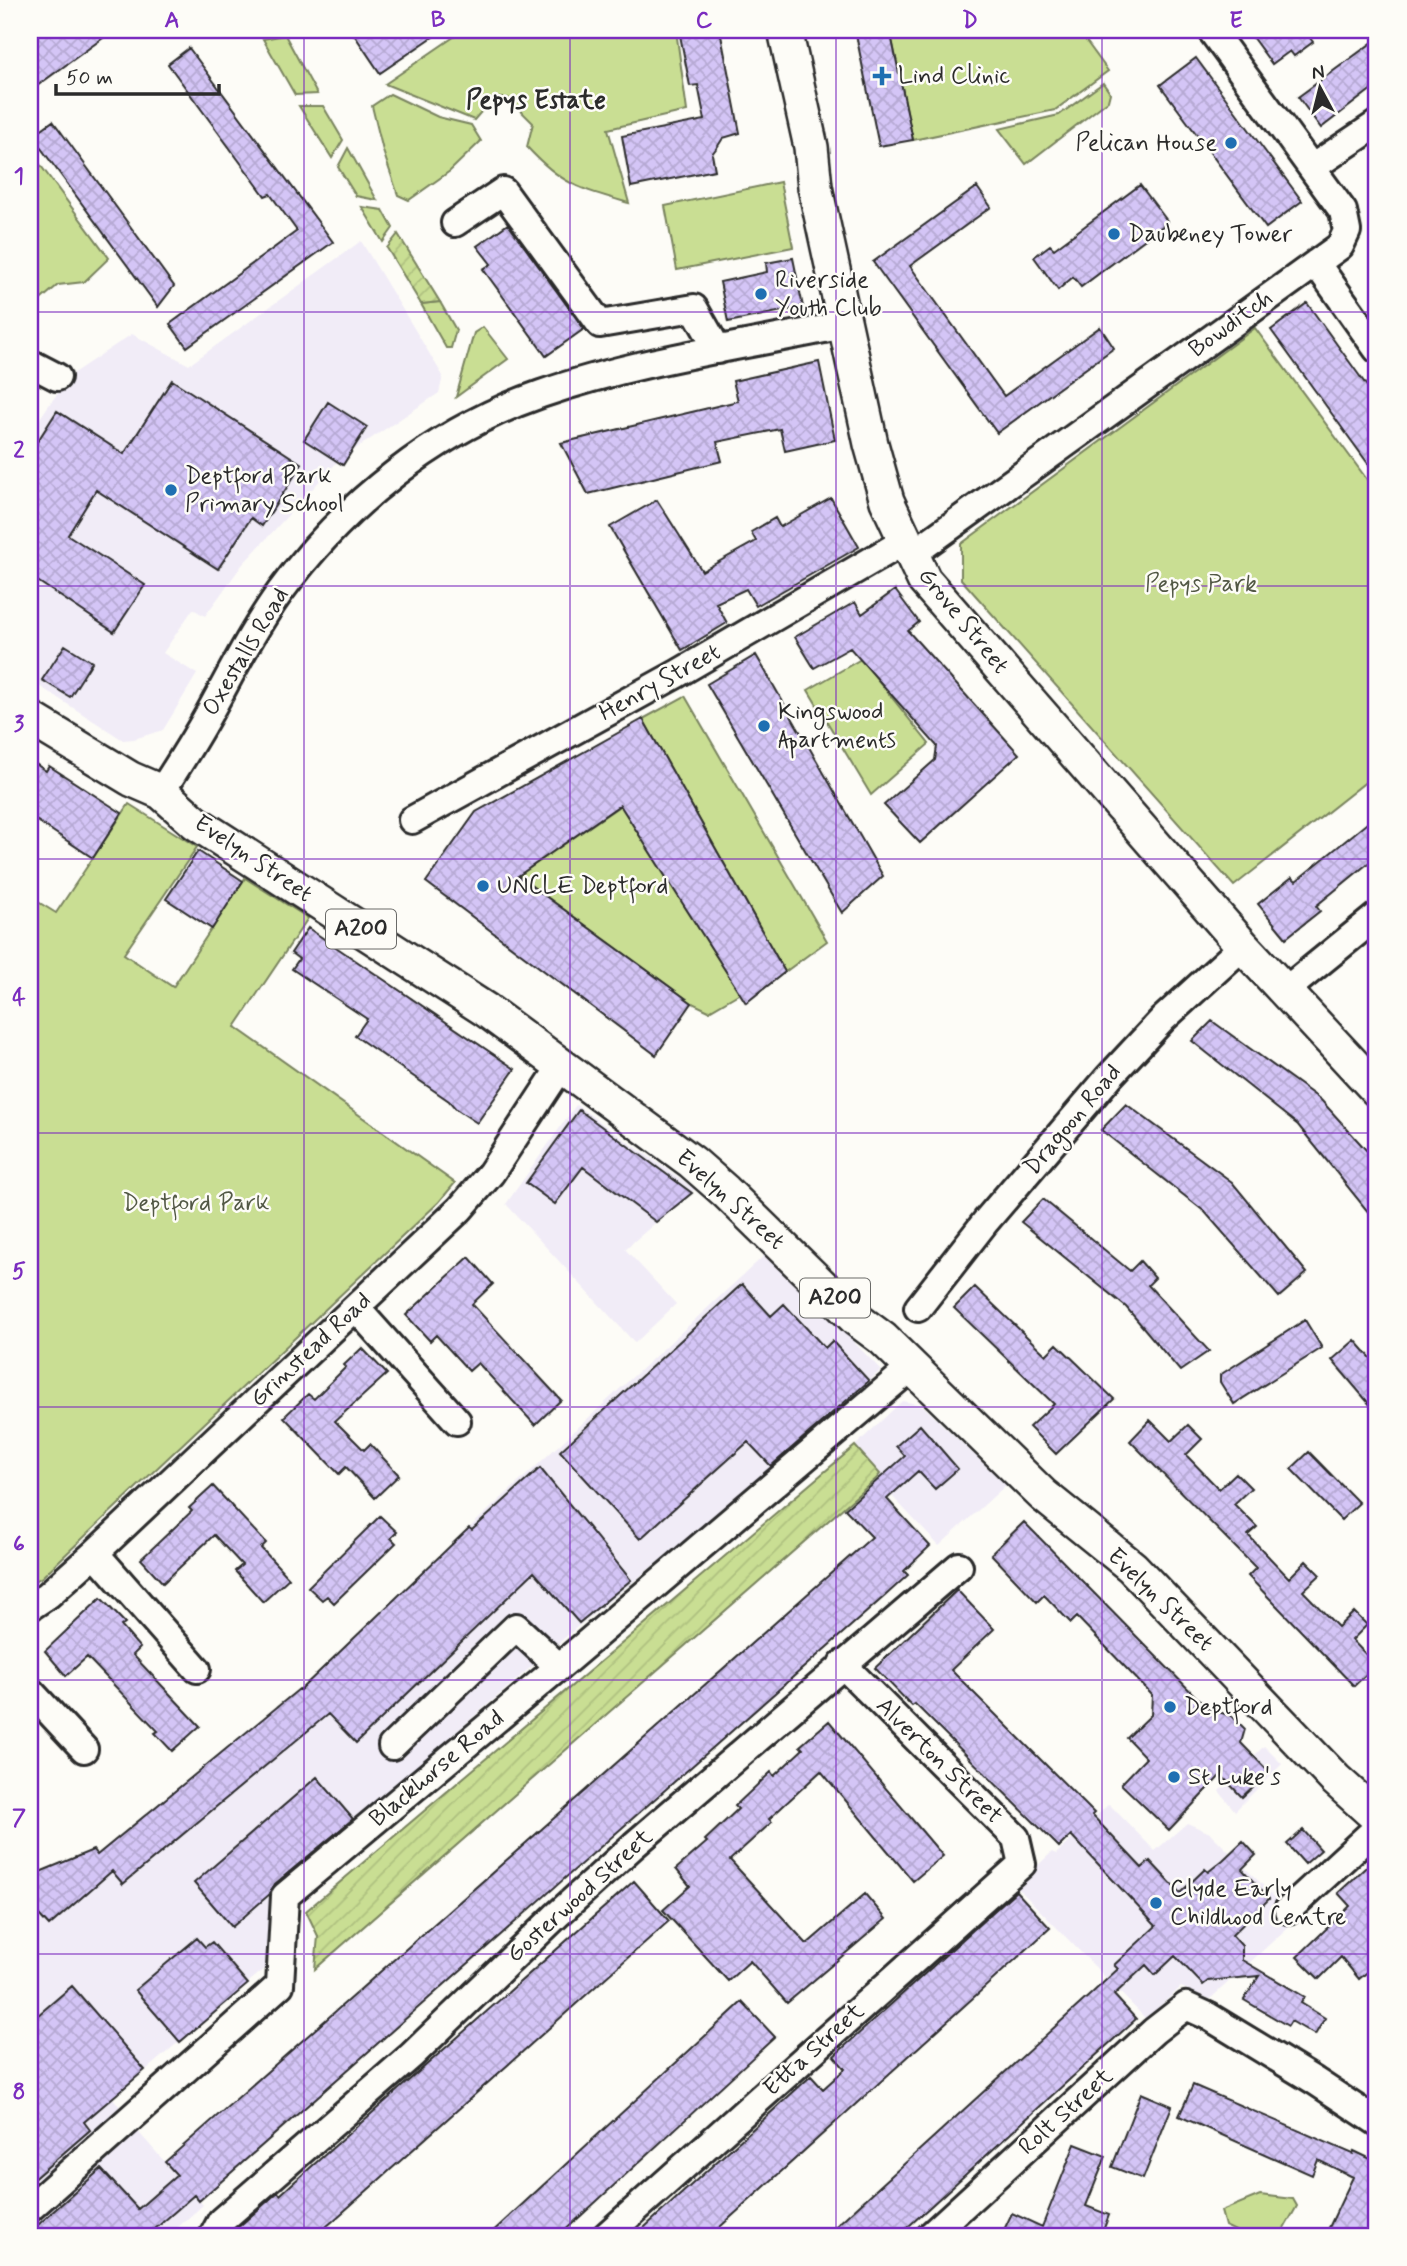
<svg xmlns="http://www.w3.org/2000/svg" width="1407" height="2266" font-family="Mynerve,sans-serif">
  <defs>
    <pattern id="garden-furrows" width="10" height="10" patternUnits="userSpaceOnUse" patternTransform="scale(1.75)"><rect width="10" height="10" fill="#c9de93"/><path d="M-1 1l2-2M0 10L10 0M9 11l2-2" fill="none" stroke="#adbf7f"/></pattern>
    <pattern id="building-cross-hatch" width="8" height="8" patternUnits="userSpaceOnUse" patternTransform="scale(1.75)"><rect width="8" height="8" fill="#d4c5f6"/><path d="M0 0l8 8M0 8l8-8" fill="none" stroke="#b6a9d3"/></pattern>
  </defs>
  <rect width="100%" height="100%" fill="#fdfcf7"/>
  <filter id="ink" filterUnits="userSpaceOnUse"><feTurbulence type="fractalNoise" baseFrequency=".0143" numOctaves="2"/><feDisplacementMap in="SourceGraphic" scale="14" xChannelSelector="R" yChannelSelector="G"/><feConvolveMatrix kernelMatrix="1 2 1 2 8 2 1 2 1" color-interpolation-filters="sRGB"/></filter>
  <g filter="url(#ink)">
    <path fill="#f1ecf7" d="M361 241 443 376 439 393 339 460 242 565 205 616 193 609 163 653 197 674 163 730 134 739 123 740 30 680V433L51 402 75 372 132 334 189 365Z
      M576 1105 695 1189 625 1249 676 1304 635 1343 506 1204Z
      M767 1253 881 1370 773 1469 576 1628 267 1896 274 1906 270 1964 113 2098 141 2135 203 2205 168 2236H30V1876L93 1850 98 1854 303 1687 469 1528Z
      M902 1401 922 1405 1006 1485 939 1546 876 1479 880 1474 855 1446Z
      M1264 1746 1282 1764 1235 1811 1219 1791Z
      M1109 1804 1155 1851 1187 1823 1210 1833 1297 1919 1210 1999 1181 1987 1146 2019 1016 1886 1052 1852 1056 1854Z"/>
    <path fill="#c9de93" stroke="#7a845f" stroke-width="2" d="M464 30H676L687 111 608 129 629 203C580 189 562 185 527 147L533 123 508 98H493L474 120 385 84Z
      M890 30H1078L1108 71 1055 110 913 140Z
      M285 35 317 94 295 95 263 39Z
      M1103 83 1110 93 1108 101 1026 164 999 129 1059 115Z
      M390 94 438 117 471 125 481 141 450 171 409 200 398 195 383 151 372 106Z
      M299 106H323L343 140 332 158Z
      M348 148 377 200 356 196 338 167Z
      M30 151 109 258 84 282 58 285 30 309Z
      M780 182 793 247 677 270 665 206Z
      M362 207 383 210 393 228 383 242Z
      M440 302 456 330 451 348H446L421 304Z
      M483 327 508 359 456 397 474 333Z
      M1255 328 1377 493V773L1234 886 961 579V544Z
      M861 659 929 744 871 795 808 690Z
      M685 696 827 941 785 972 643 719Z
      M129 804 197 847 124 954 173 987 245 878 308 918 235 1027 455 1183 439 1202 81 1540 42 1577 30 1584V897L56 913Z
      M621 805 740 993 709 1011 692 1003 518 876Z
      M1260 2195 1293 2199 1297 2206 1280 2236H1246L1225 2226 1221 2211Z"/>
    <path fill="url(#garden-furrows)" stroke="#7a845f" stroke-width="2" d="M398 234 440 302 421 304 387 248Z
      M855 1446 880 1474 876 1479 315 1969 318 1936 306 1911Z"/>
    <path fill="url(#building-cross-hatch)" stroke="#2b2b2b" stroke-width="2" d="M41 30H114L30 91V38Z
      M351 30H443L380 73Z
      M679 30H720L740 133 723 138 718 146 712 154 715 170 631 187 622 136 705 120 698 85 690 86Z
      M855 30H890L913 140 879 146Z
      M1247 30H1304L1313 42 1294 56 1290 51 1272 64Z
      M1377 39V85L1321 128 1298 97Z
      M189 48 333 242 187 347 170 324 297 231 270 194 265 196 168 64Z
      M1196 58 1302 201 1266 228 1160 85Z
      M53 121 174 286 158 307 32 136Z
      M1140 185 1168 222 1081 287 1073 277 1058 290 1034 257 1050 245 1054 249Z
      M977 187 991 207 910 266 1004 396 1100 327 1114 348 997 433 873 262Z
      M508 224 584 329 546 356 483 269 491 264 477 246Z
      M793 258 803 307 728 322 720 282 767 272 766 263Z
      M1307 303 1377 400V476L1271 330Z
      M819 362 835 440 785 451 780 429 717 442 722 461 588 494 561 443 738 401 733 381Z
      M172 380 302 464 262 526 251 518 218 569 96 490 68 535 145 585 114 632 30 576V453L57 411 124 454Z
      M328 402 367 427 343 465 304 440Z
      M831 498 859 547 756 606 746 589 716 603 727 623 682 650 610 527 657 500 702 571 756 541 751 532 775 518 780 527Z
      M895 590 919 622 908 631 1019 754 920 843 884 805 935 760 937 746 850 648 814 668 795 637 855 602 862 614Z
      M65 645 92 662 70 697 42 680Z
      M756 655 883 876 842 913 707 684Z
      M643 719 785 972 746 1003 620 805 518 876 692 1003 656 1055 426 882 476 812Z
      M30 760 46 771 49 766 122 813 93 858 30 816Z
      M1377 815V856L1316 906 1320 911 1286 938 1258 904 1292 877 1296 881Z
      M198 851 243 881 212 929 166 899Z
      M308 928 515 1069 477 1123 456 1109 449 1101 355 1036 367 1019 292 969 299 959 291 953Z
      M1212 1021 1321 1100 1377 1162V1223L1298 1125 1192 1041Z
      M1126 1104 1232 1182 1307 1273 1279 1297 1205 1212 1101 1130Z
      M579 1110 692 1193 656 1222 583 1167 555 1204 526 1183Z
      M1043 1199 1130 1271 1140 1261 1155 1278 1148 1285 1209 1351 1180 1371 1126 1307 1021 1222Z
      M469 1257 493 1284 472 1304 561 1400 535 1425 478 1363 469 1371 436 1335 430 1341 406 1315Z
      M742 1284 771 1316 784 1304 825 1348 832 1341 869 1381 771 1466 748 1442 640 1539 560 1451Z
      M975 1287 1046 1355 1057 1344 1114 1399 1056 1454 1029 1427 1054 1404 954 1308Z
      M1305 1320 1322 1348 1234 1404 1220 1382V1375Z
      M1355 1340 1377 1365V1413L1332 1360Z
      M362 1348 387 1374 335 1421 364 1450 370 1444 399 1475 375 1498 346 1467 339 1474 284 1417 308 1394 314 1399 346 1367 344 1365Z
      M1150 1420 1171 1441 1188 1425 1202 1439 1186 1455 1219 1489 1236 1473 1251 1488 1234 1504 1257 1527 1248 1535 1289 1578 1306 1561 1320 1575 1303 1591 1338 1627 1354 1612 1367 1625 1352 1640 1376 1665 1354 1686 1248 1576 1256 1568 1130 1441Z
      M920 1425 958 1469 935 1489 918 1471 887 1499 930 1546 904 1571 908 1575 886 1595 199 2201 194 2195 147 2236H30V2232L101 2169 138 2209 177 2175 165 2162 872 1537 845 1509 905 1456 896 1446Z
      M1309 1452 1359 1503 1341 1520 1291 1469Z
      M540 1468 631 1580 579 1623 534 1572 356 1743 328 1714 123 1884 112 1871 49 1926 30 1905V1876L93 1850 97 1855 299 1689 300 1690 469 1528 472 1530Z
      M213 1486 266 1543 261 1548 289 1578 263 1602 235 1571 242 1565 214 1535 163 1583 141 1559 192 1511 189 1508Z
      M380 1516 397 1532 391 1538 396 1543 334 1603 327 1596 322 1600 308 1587Z
      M1024 1522 1208 1709 1232 1716 1245 1729 1241 1743 1269 1772 1242 1797 1221 1775 1169 1830 1121 1784 1146 1758 1127 1738 1151 1715 1152 1695 1077 1617 1071 1623 1044 1595 1037 1602 991 1554Z
      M957 1590 994 1629 951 1670 1094 1813 1092 1815 1142 1868 1150 1861 1180 1893 1205 1869 1208 1872 1223 1860 1243 1841 1256 1855 1242 1869 1269 1899 1232 1935 1242 1946V1960L1305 1997 1301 2003 1325 2018 1315 2035 1291 2021 1288 2026 1244 2000 1259 1976 1208 1981 1203 1985 1175 1956 1155 1975 1146 1965 1114 1995 1136 2019 898 2236H825L1091 1994 1118 1969 1114 1965 1156 1926 1071 1835 1059 1847 915 1704 912 1706 875 1668Z
      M101 1598 125 1623 121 1626 140 1648 133 1655 200 1726 172 1751 155 1733 158 1731 87 1657 66 1676 45 1651Z
      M829 1721 943 1856 913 1881 821 1771 769 1819 772 1822 730 1860 807 1944 865 1894 886 1919 787 2003 750 1961 728 1981 663 1910 690 1886 676 1869 707 1842 705 1840 738 1809 735 1806 771 1772 774 1776 803 1749 800 1746Z
      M317 1777 353 1819 275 1884 270 1894 232 1927 194 1883Z
      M1303 1830 1321 1850 1305 1864 1287 1844Z
      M1377 1857V1964L1359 1979 1341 1957 1319 1979 1297 1957 1350 1906 1338 1893Z
      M634 1881 669 1921 333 2221 315 2236H231L234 2231 278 2192 280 2195 293 2183Z
      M1016 1891 1050 1928 1026 1950 710 2236H635L811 2076 823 2089 845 2069 834 2056Z
      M197 1938 205 1947 212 1942 248 1984 180 2042 135 1990Z
      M72 1986 145 2070 84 2122 90 2130 30 2182V2022Z
      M742 2002 775 2037 559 2236H488Z
      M1193 2085 1353 2154 1354 2151 1377 2162V2220L1369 2236H1325L1353 2177 1318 2160 1312 2175 1179 2116Z
      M1141 2093 1172 2106 1143 2179 1112 2167Z
      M1075 2144 1106 2156 1086 2206 1109 2215 1101 2236H1001L1012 2213 1042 2227Z"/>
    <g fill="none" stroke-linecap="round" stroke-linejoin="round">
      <g stroke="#2b2b2b" stroke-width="32">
        <path id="minor" d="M1313 167 1377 124
          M455 223 503 191 600 324 694 308 718 350
          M1316 263 1377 349
          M30 363 57 377
          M911 555 1340 246 1347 231 1343 211 1211 30
          M161 792C179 764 197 736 213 706 234 668 254 628 280 592 344 504 436 430 541 394 638 360 743 346 844 325
          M412 820 677 674 905 541
          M1286 990 1377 916
          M356 1308 457 1421
          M918 1308 986 1221 1109 1077 1163 1019 1243 946
          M95 1553 197 1669
          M30 1607 48 1595 95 1553 460 1209 491 1173 562 1065
          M30 1691 84 1749
          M392 1746 516 1627 559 1667
          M1288 1910 1377 1828
          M30 2208 280 1985 285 1896 559 1667 912 1367
          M213 2236 221 2221 412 2055 557 1915 634 1845 959 1566
          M606 2236 1022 1864 1016 1838 842 1664
          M930 2236 1154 2031 1186 2006 1208 2016 1315 2081 1377 2122"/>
      </g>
      <g stroke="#2b2b2b" stroke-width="38">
        <path id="major" d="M785 30 811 147 815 187 871 444 887 501 924 580 1243 946 1377 1090
          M30 718 131 779 161 792 196 823 486 1010 692 1162 725 1191 856 1319 883 1339 1043 1495 1132 1567 1335 1779 1377 1817"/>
      </g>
      <use href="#minor" stroke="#fdfcf7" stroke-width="26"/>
      <use href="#major" stroke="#fdfcf7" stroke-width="33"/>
    </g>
  </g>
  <path fill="none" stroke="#7b2cbf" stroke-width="2" stroke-opacity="0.55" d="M304 30V2236M570 30V2236M836 30V2236M1102 30V2236M30 312H1377M30 586H1377M30 859H1377M30 1133H1377M30 1407H1377M30 1680H1377M30 1954H1377"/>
  <g fill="#1f6fb2" stroke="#fdfcf7" stroke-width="2.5">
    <path d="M878.5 65.5h7v7h7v7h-7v7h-7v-7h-7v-7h7z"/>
    <circle cx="1231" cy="143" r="7"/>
    <circle cx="1114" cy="234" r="7"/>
    <circle cx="761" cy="294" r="7"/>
    <circle cx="171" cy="490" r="7"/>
    <circle cx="764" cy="726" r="7"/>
    <circle cx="483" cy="886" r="7"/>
    <circle cx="1170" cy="1707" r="7"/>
    <circle cx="1174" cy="1777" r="7"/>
    <circle cx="1156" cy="1903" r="7"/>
  </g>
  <g text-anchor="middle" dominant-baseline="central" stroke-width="5" stroke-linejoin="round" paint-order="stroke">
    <g fill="#fdfcf7" stroke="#6a6a68" stroke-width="2">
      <rect x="326" y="909.5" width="70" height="39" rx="5"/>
      <rect x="800" y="1278.5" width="70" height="39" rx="5"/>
    </g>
    <g font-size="23" font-weight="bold" fill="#2b2b2b">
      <text x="361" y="929">A200</text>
      <text x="835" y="1298">A200</text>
    </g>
    <g font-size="24" fill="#2b2b2b" stroke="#fdfcf7" text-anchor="start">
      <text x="898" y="76">Lind Clinic</text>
      <text x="1217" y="143" text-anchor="end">Pelican House</text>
      <text x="1128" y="234">Daubeney Tower</text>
      <text x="775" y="280">Riverside<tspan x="775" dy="28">Youth Club</tspan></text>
      <text x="185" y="476">Deptford Park<tspan x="185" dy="28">Primary School</tspan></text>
      <text x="778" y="712">Kingswood<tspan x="778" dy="28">Apartments</tspan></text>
      <text x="497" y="886">UNCLE Deptford</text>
      <text x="1184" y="1707">Deptford</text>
      <text x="1188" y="1777">St Luke's</text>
      <text x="1170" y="1889">Clyde Early<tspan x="1170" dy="28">Childhood Centre</tspan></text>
    </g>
    <g font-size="24" fill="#2b2b2b" stroke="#fdfcf7">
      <text transform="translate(1231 324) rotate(-36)">Bowditch</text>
      <text transform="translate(963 621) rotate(51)">Grove Street</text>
      <text transform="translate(246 652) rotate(-59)">Oxestalls Road</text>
      <text transform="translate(660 683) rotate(-29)">Henry Street</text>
      <text transform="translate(253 859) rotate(34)">Evelyn Street</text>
      <text transform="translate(1073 1120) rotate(-50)">Dragoon Road</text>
      <text transform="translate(730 1200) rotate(42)">Evelyn Street</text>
      <text transform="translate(311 1350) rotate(-43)">Grinstead Road</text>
      <text transform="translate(1160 1600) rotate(44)">Evelyn Street</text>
      <text transform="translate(939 1761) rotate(45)">Alverton Street</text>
      <text transform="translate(437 1769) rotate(-40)">Blackhorse Road</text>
      <text transform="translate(580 1896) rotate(-42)">Gosterwood Street</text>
      <text transform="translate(814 2050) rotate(-42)">Etta Street</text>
      <text transform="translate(1066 2112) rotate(-42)">Rolt Street</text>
    </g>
    <g font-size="24" fill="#525845" stroke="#fdfcf7">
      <text x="1201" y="584">Pepys Park</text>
      <text x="196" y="1203">Deptford Park</text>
    </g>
    <g font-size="26" font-weight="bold" fill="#2b2b2b" stroke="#fdfcf7">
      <text x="536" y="101">Pepys Estate</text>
    </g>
  </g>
  <rect width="1407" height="2266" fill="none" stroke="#fdfcf7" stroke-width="77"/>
  <g transform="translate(1320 88) rotate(353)" stroke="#fdfcf7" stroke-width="5" paint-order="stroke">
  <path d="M0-5L12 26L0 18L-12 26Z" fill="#2b2b2b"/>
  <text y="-10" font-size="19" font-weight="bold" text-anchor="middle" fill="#2b2b2b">N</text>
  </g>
  <path d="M56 84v10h163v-10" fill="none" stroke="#2b2b2b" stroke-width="3.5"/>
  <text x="66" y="84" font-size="21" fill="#2b2b2b" stroke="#fdfcf7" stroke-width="5" paint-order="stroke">50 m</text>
  <rect x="38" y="38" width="1330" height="2190" fill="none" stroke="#7b2cbf" stroke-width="2.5"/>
  <g font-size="23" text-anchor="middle" font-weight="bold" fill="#7b2cbf">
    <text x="172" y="27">A</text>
    <text x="438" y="27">B</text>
    <text x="704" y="27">C</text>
    <text x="970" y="27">D</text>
    <text x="1236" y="27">E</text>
    <text x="19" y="183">1</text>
    <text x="19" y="457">2</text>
    <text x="19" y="731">3</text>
    <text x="19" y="1004">4</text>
    <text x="19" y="1278">5</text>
    <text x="19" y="1551">6</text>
    <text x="19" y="1825">7</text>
    <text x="19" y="2099">8</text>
  </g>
</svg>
